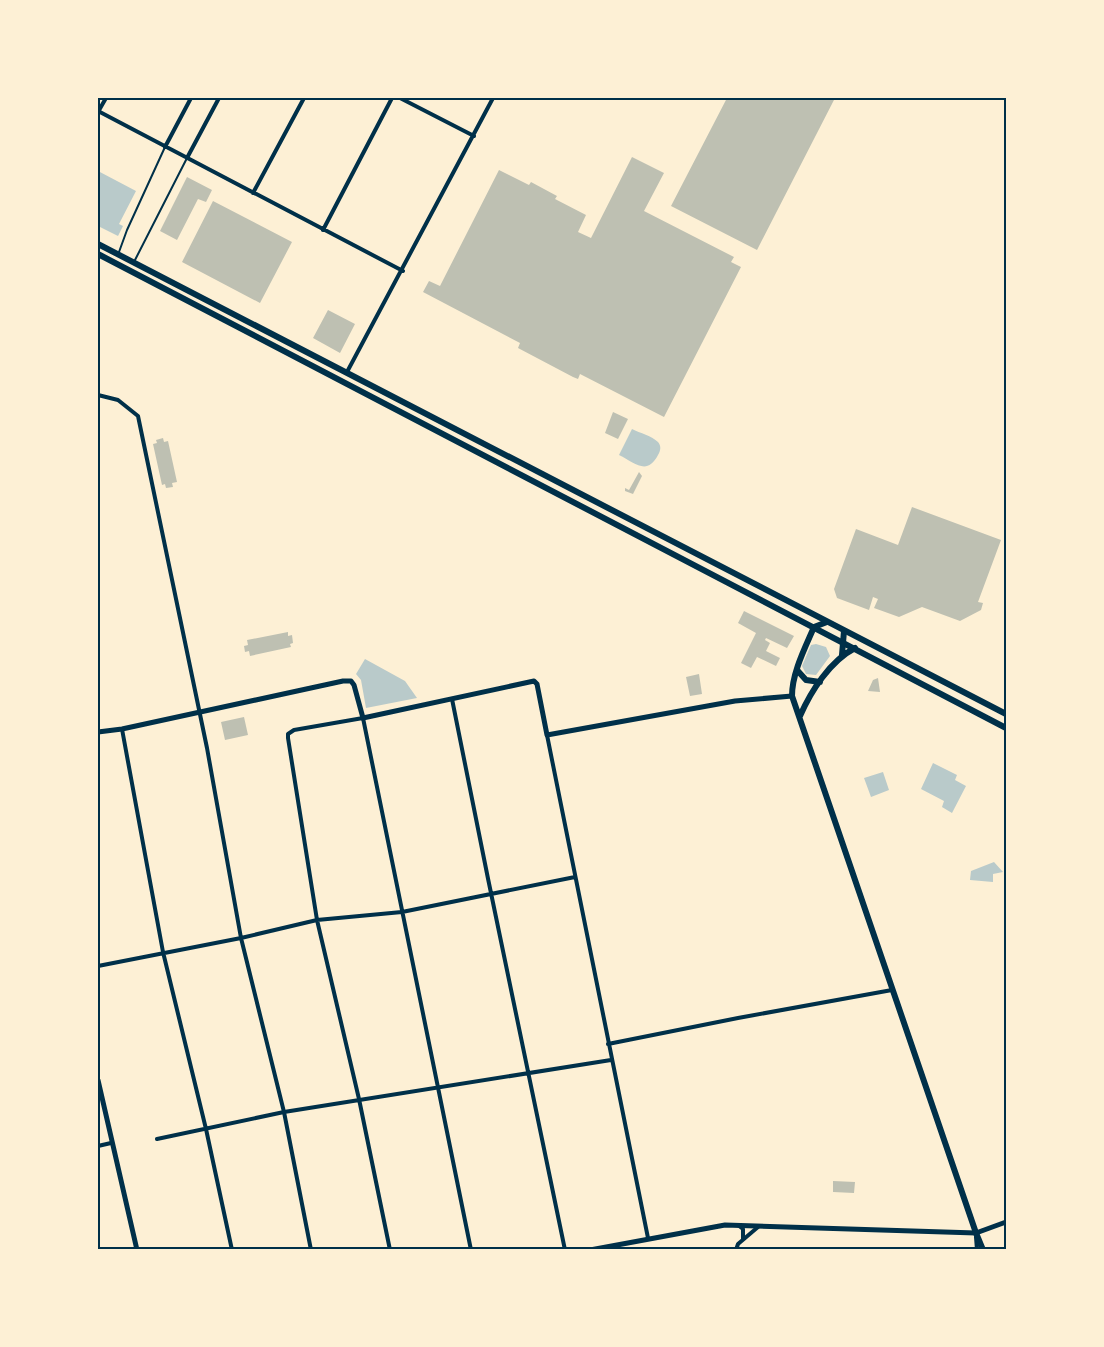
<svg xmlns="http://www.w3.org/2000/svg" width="1104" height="1347" font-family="Mulish,sans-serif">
  <rect width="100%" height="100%" fill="#fdf0d5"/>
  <path fill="#b9caca" d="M98 171 136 191 119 224 123 226 118 236 98 226Z
    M632 429C640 433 652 436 658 442 662 447 660 451 658 455 647 476 635 463 619 455Z
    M816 644 826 647 830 656 816 675 806 674 802 666 811 645Z
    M365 659 405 681 417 698 366 708 361 680 356 674Z
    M933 763 957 775 955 780 966 786 952 813 942 807 944 801 921 789Z
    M883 772 889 790 871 797 864 778Z
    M994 862 1003 872 993 874V882L970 880 971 871Z"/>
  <path fill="#bec0b2" d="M727 98H835L757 250 671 206Z
    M632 157 664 173 644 211 734 257 731 262 741 267 664 417 580 374 578 379 573 377 518 348 520 343 423 292 429 281 440 286 499 170 529 185 531 182 557 196 555 199 586 215 578 232 591 238Z
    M187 177 212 190 206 202 198 199 177 240 160 231Z
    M213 201 292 242 260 303 182 262Z
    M328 310 355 324 340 353 313 338Z
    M613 412 628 419 618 439 605 433Z
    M163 438 164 442 168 441 177 482 172 483 173 487 166 488 165 484 162 485 153 444 157 443 156 440Z
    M639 472 642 476 633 494 625 491V488L629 490Z
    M912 507 1001 540 978 602 983 603 981 610 960 621 922 607 899 617 874 608 878 599 873 597 869 610 837 598 834 589 856 529 898 545Z
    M744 611 794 636 787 648 766 638 765 640 770 643 766 651 780 658 776 666 757 657 751 668 741 663 756 633 738 623Z
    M288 632V636L292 635 293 643 290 644 291 647 250 656 249 651 245 652 244 646 248 645 247 640Z
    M699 674 702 694 690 696 686 677Z
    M878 678 880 692 868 691 873 680Z
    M244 717 248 735 225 740 221 722Z
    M833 1181 855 1182 854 1193 833 1192Z"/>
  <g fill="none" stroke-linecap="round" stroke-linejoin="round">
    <path stroke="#003049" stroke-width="2" d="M119 252 127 230 165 147
      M135 260 187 158"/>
    <path stroke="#003049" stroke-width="4" d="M400 98 474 136
      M98 111 403 271
      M98 112 106 98
      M165 147 191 98
      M187 158 219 98
      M253 193 304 98
      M323 230 392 98
      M347 372 493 98
      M98 395 118 400 138 416 207 748 241 938 284 1112 311 1250
      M452 699C488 883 527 1066 565 1250
      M122 729 163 952 206 1129 232 1250
      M547 735 648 1238
      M98 966 241 938 317 920 402 912 575 877
      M608 1044 738 1018 892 990
      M157 1139 284 1112 611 1060
      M98 1146 111 1143
      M738 1225 743 1229V1239
      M976 1237 977 1250
      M390 1250 359 1099 317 920 288 738V734L294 730 363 718 471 1250
      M736 1250 738 1244 758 1227"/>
    <path stroke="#003049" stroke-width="5" d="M98 732 122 729 343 681H351L354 685 363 718 534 681 537 684 547 735 735 701 792 696
      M98 1080 137 1250
      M590 1250 725 1225 976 1233 1006 1222"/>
    <path stroke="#003049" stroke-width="6" d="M827 622 814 627C805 648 792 673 792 696L976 1233 983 1250
      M842 655 844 631
      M797 670 806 680 820 682
      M800 716C811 691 830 661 855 648"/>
    <path stroke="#003049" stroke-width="6" d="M98 244 1006 714
      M98 254 1006 728"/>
  </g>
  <rect width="1104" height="1347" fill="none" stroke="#fdf0d5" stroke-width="198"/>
  <rect x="99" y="99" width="906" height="1149" fill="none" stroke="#003049" stroke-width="2"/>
</svg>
